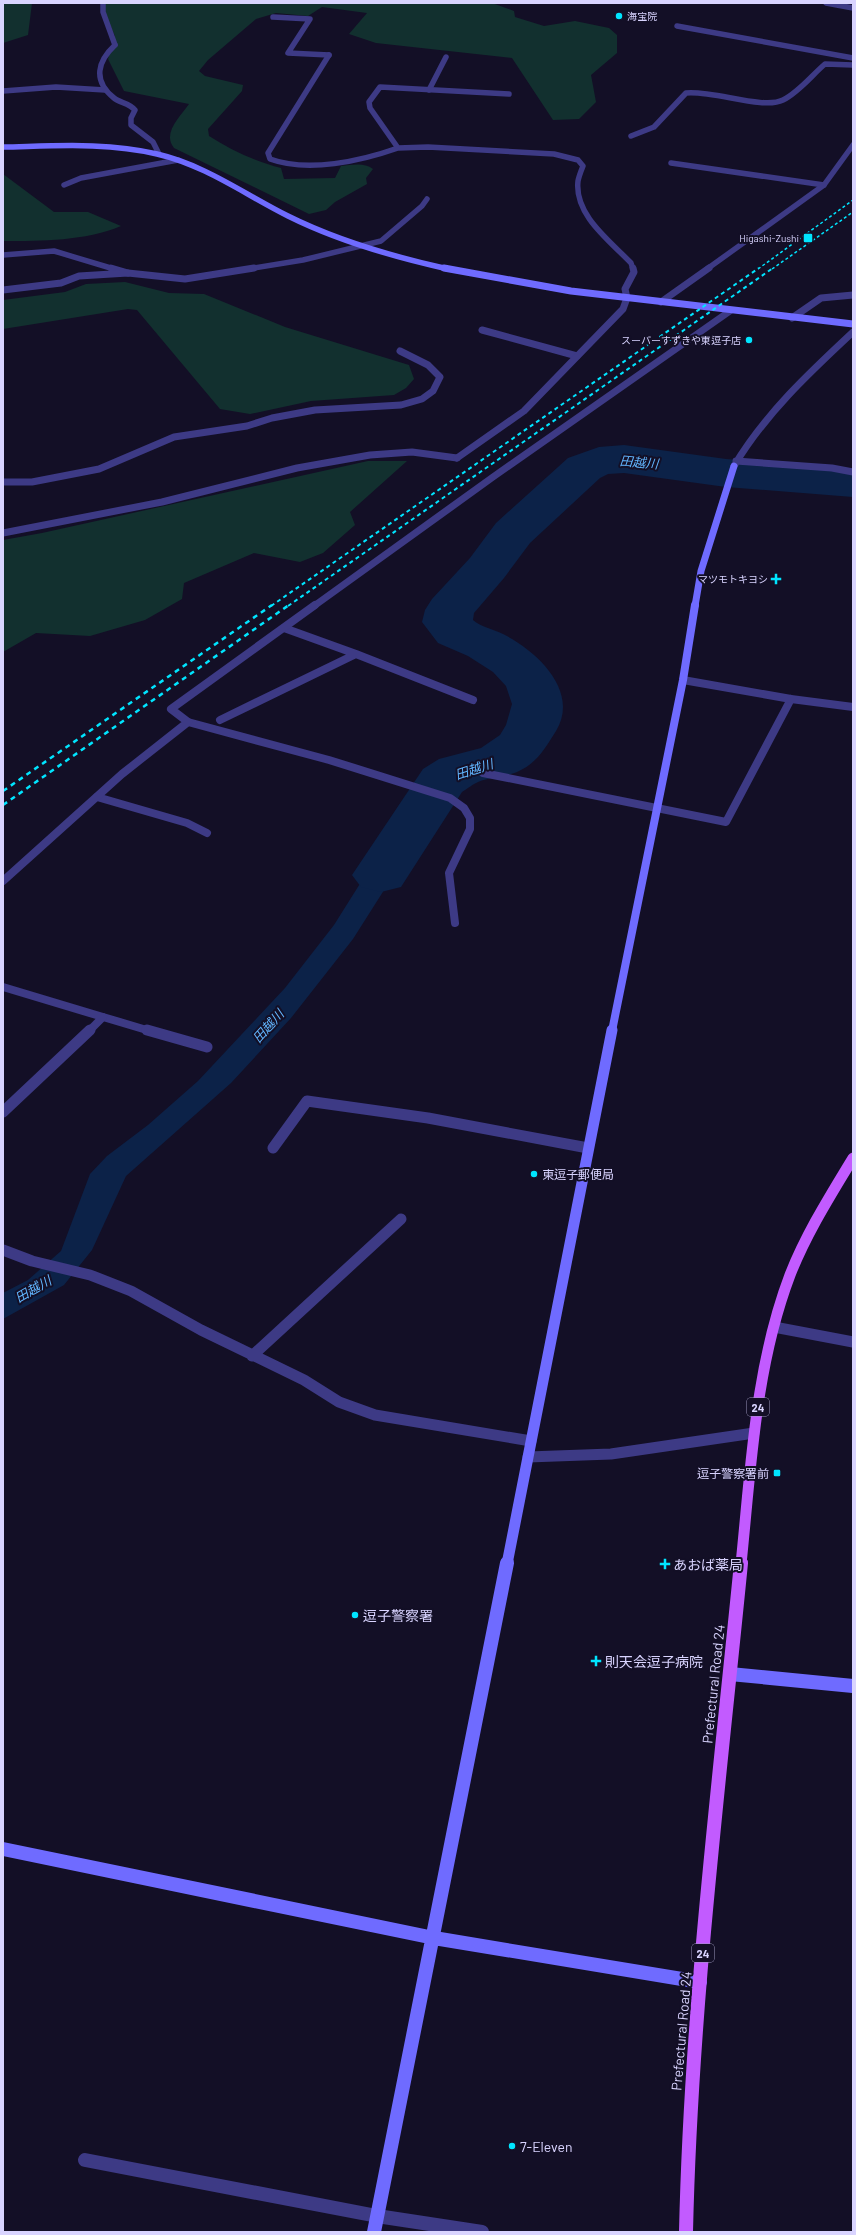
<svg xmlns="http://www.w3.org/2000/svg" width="856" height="2235" font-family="Barlow,'Noto Sans JP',sans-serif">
  <rect width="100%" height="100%" fill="#130f26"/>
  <path fill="#12302f" d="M3 3H32L28 35 3 43Z
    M104 3H492L514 11 515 17 544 26 575 21 609 28 617 35V53L591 75 596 102 579 119 553 120 512 58 376 43 349 34 367 13 322 7 308 16 276 13 256 19 208 60 199 71 205 76 243 85 242 91 208 129 209 136C231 150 256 162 281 168L284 179 335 178 341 166C352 165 364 162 373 169L366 178 367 184 335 202 326 210 309 214 174 148C162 133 180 117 189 104L124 91 108 59 115 36 105 14Z
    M3 174 54 212H88L121 226C85 241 42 241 3 241Z
    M125 282 169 293 204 294 285 327 409 365 414 379 406 388 394 395 311 401 250 414 220 409 137 310 128 309 3 329V300L65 292 86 284Z
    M368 461H407L350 512 355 525 323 553 300 562 254 553 184 583 182 599 145 620 90 636 36 633 3 652V540L42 533Z"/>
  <path fill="#0c2248" d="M417 793 440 802 353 939 291 1018 231 1083 126 1176 92 1250 64 1285 3 1319V1293L28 1280 61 1251 90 1174 107 1156 148 1125 198 1081 285 988 334 925Z"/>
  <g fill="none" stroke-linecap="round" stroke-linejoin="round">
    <path fill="#0c2248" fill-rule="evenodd" d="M624 445 726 459 853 469V497L726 487 624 473 608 474 600 478 530 543 504 578 474 613 473 620C481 627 493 629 503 634 537 651 580 691 556 731 546 747 537 763 519 771 507 777 491 777 478 782 473 784 467 789 462 792L401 887 381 892 361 887 352 875 423 769 439 759 481 748 500 735 506 725 512 704 506 686 493 672 468 656 438 643 422 622 425 610 432 599 470 558 496 523 568 458 599 447Z"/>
    <path stroke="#3d3a85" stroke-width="5.5" d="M103 3V12L115 45
      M826 3 853 8
      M273 17 310 19 288 53 329 55
      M677 26 853 58
      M429 90 446 57
      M3 91 56 87 105 90
      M631 136 654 127 686 93C713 90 763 110 783 100 799 92 812 75 825 64L853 65
      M671 163 824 185
      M64 185 81 178 178 160
      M3 255 54 251 114 269"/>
    <path stroke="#3d3a85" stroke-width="7" d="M111 268 128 273
      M482 330 577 356
      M3 482H32L99 469 174 437 247 426 272 418 315 410 401 405 422 399 433 391 440 377 428 365 400 351
      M3 533 162 502 297 468 370 455 412 452 457 458"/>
    <path stroke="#3d3a85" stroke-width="8" d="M284 628 356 654
      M220 720 356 654 473 700
      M188 722 329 760 450 798 464 808 470 818V829L449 873 455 923
      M483 773 726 822 791 699
      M97 797 187 823 207 833
      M103 1017 150 1031"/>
    <path stroke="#3d3a85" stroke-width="11" d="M147 1030 207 1047
      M273 1148 307 1101 428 1118 588 1148
      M774 1327 853 1342"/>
    <path stroke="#3d3a85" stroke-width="14" d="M85 2160 377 2216 482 2232"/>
    <path stroke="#3d3a85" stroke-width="5.5" d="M115 45C98 61 92 80 114 98 120 103 129 103 135 110L131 118V125L153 142 159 154
      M329 55 268 153 270 159C308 173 361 161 398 148
      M509 94 380 87 369 102 370 108 398 148 428 147 554 154 578 160 583 166C581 171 579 176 578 181 574 215 610 241 631 263L633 269
      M248 269 303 260 381 241 422 206 427 199
      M707 269 824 185 853 145"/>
    <path stroke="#3d3a85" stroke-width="7" d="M3 290 61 283 79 276 128 273 185 279 254 268
      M661 302 709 268
      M792 318 821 298 853 295
      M457 458 524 411 623 309 627 298 625 289 634 272 633 268
      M736 461 832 468 853 472
      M734 466C765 414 809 373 853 332
      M314 606 493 477 730 311"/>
    <path stroke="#3d3a85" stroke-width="8" d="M683 680 791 699 853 707
      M3 881 122 774 188 722 171 709 315 605
      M3 987 103 1017 89 1031"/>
    <path stroke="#3d3a85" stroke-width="11" d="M3 1112 90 1030
      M3 1250 32 1261 90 1275 131 1291 201 1330 304 1380 339 1402 375 1415 531 1441
      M252 1356 401 1219
      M528 1457 611 1454 754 1433"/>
    <path stroke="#6f6bff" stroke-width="5.5" d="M3 147C54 146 107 142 157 154 205 165 244 194 288 216 338 241 394 257 448 269"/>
    <path stroke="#6f6bff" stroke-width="7" d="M444 268 571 291 853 324
      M695 606 701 571 734 466"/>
    <path stroke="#6f6bff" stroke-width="8" d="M612 1031 683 680 695 605"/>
    <path stroke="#6f6bff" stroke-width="11" d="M507 1564 612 1030"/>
    <path stroke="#6f6bff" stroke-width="14" d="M730 1674 853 1686
      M3 1849 434 1938 700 1982
      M374 2232 507 1563"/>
    <path stroke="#c25bff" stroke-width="11" d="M741 1564C751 1468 755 1367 790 1275 806 1234 830 1196 853 1158"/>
    <path stroke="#c25bff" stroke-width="14" d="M686 2232C691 2008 719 1786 741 1563"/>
    <path stroke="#00e5ff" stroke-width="1.5" stroke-dasharray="3 2.5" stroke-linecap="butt" d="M758 269 853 200
      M772 269 853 212"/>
    <path stroke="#00e5ff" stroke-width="2" stroke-dasharray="4 3.5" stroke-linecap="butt" d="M271 606 759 268
      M288 606 773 268"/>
    <path stroke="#00e5ff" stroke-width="2.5" stroke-dasharray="5 4.5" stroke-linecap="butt" d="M3 791 272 605
      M3 805 289 605"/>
  </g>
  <g fill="#00e5ff" stroke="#130f26" stroke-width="1.5">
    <circle cx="619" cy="16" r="4"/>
    <rect x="803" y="233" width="10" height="10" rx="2"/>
    <circle cx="749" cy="340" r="4"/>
    <path d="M774 573h4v4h4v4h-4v4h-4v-4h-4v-4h4z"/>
    <circle cx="534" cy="1174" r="4"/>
    <rect x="773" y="1469" width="8" height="8" rx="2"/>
    <path d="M663 1558h4v4h4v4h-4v4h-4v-4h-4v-4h4z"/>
    <circle cx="355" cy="1615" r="4"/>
    <path d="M594 1655h4v4h4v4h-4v4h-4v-4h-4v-4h4z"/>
    <circle cx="512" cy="2146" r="4"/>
  </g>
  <g text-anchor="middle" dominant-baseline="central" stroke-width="4" stroke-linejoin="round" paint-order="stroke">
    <g font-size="10" fill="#d9d4ff" stroke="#130f26" text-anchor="end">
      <text x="627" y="16" text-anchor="start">海宝院</text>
      <text x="799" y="238">Higashi-Zushi</text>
      <text x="741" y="340">スーパーすずきや東逗子店</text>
      <text x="768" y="579">マツモトキヨシ</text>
    </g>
    <g fill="#130f26" stroke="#9e99be" stroke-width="1">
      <rect x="747" y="1398" width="22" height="18" rx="3"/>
      <rect x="692" y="1944" width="22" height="18" rx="3"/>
    </g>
    <g font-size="11" font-weight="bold" fill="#d9d4ff">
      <text x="758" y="1407">24</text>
      <text x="703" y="1953">24</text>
    </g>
    <g font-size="12" fill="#d9d4ff" stroke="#130f26" text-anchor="start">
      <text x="542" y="1174">東逗子郵便局</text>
      <text x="769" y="1473" text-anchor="end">逗子警察署前</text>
    </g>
    <g font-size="13" font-style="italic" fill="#62b6ff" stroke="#130f26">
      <text transform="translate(639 462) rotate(5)">田越川</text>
      <text transform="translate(474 769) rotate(-18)">田越川</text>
      <text transform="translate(268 1026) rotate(-48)">田越川</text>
      <text transform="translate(33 1289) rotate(-30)">田越川</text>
    </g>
    <g font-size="14" fill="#d9d4ff" stroke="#130f26" text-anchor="start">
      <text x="673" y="1564">あおば薬局</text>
      <text x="363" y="1615">逗子警察署</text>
      <text x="605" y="1661">則天会逗子病院</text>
      <text x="520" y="2146">7-Eleven</text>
    </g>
    <g font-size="14" fill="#d9d4ff" stroke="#130f26">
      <text transform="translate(713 1684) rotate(-84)">Prefectural Road 24</text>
      <text transform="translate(681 2031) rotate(-85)">Prefectural Road 24</text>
    </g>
  </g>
  <rect width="856" height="2235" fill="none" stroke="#d9d4ff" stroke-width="8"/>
</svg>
